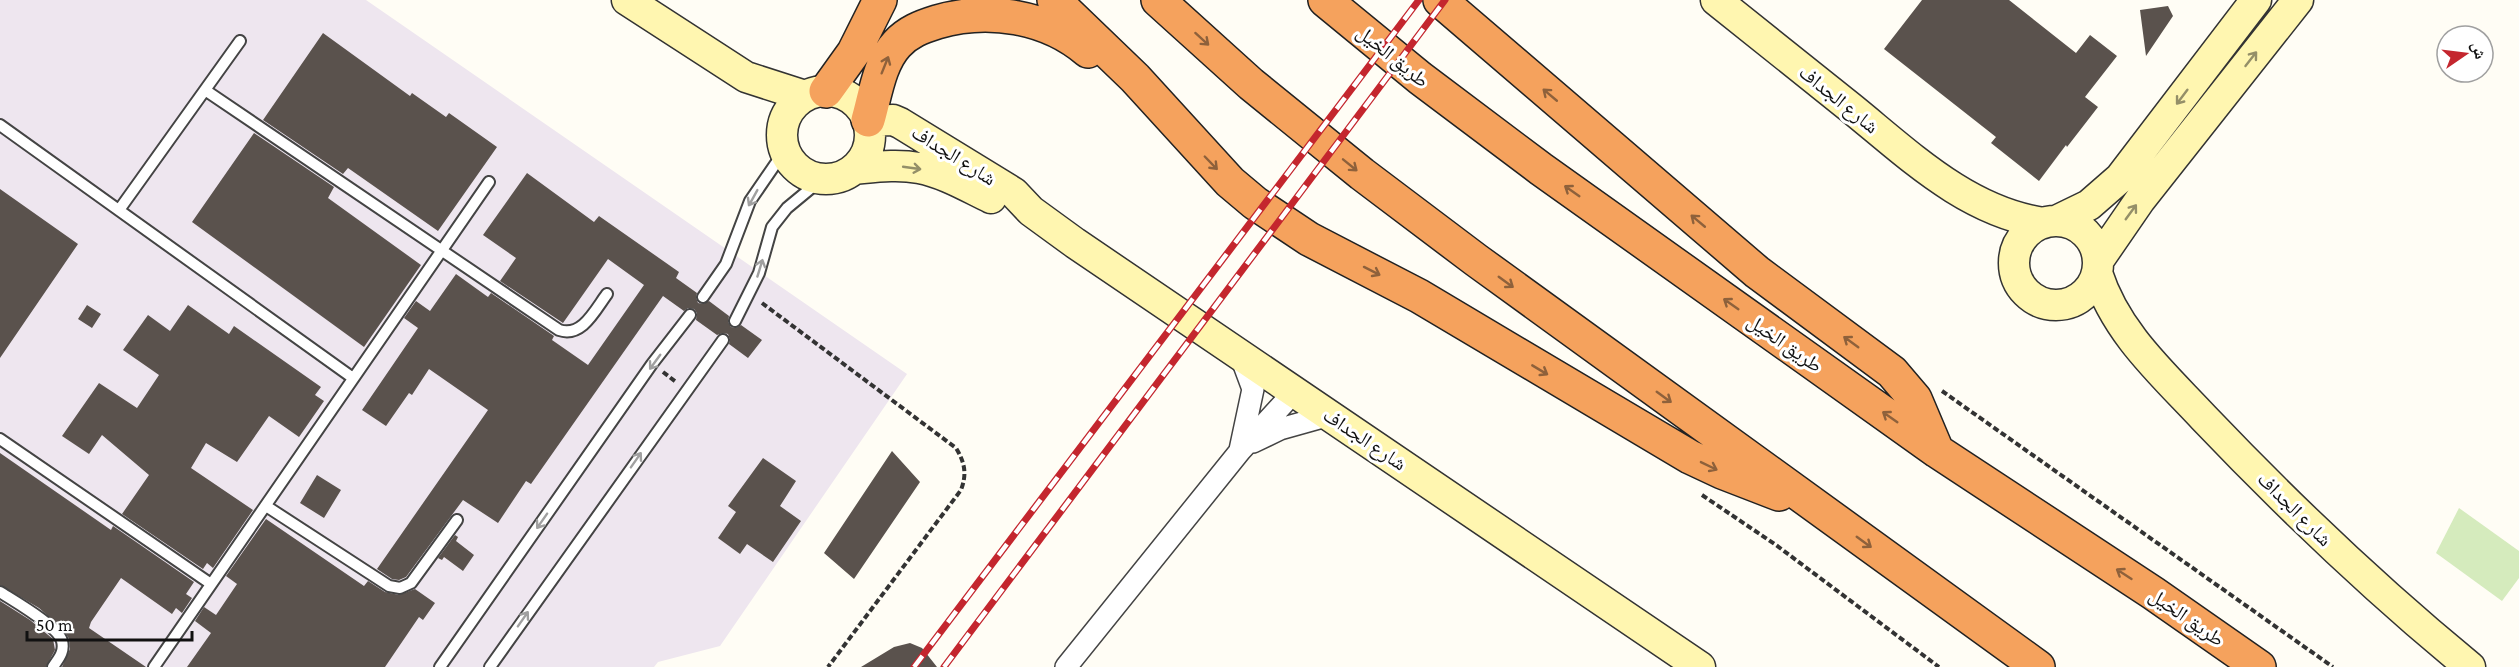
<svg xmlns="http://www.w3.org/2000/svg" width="2519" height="667" font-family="'Crimson Pro','Noto Naskh Arabic',serif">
  <rect width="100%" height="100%" fill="#fffdf5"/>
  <path fill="#eee6ef" d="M0 0H366L907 374 720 646 658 662 654 667H0Z"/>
  <path fill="#d5ebbd" d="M2459 508 2519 551V578L2502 601 2436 553Z"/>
  <path fill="#5a524d" d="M1922 0H2009L2076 53 2090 35 2117 56 2085 97 2098 107 2067 147 2066 145 2039 181 1991 143 1996 137 1884 49Z
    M2168 6 2173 16 2146 56 2140 10Z
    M323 33 410 96 412 93 446 117 449 113 497 147 438 231 348 168 343 174 263 120Z
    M254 133 334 187 328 198 421 265 364 347 192 222Z
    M527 173 594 222 599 216 679 272 676 278 697 293 696 297 698 303 703 304 709 301 729 316 728 322 731 327 736 328 741 325 762 340 748 358 729 344 730 340 728 334 723 333 717 335 696 320 697 313 694 309 688 308 684 311 663 296 531 484 526 481 498 523 463 500 406 577 399 580 392 579 377 569 488 410 429 369 412 395 409 393 386 426 362 410 418 328 404 318 416 301 430 311 456 274 488 297 491 293 554 336 552 340 588 365 644 285 608 259 563 323 500 281 516 258 483 235Z
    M0 189 78 244 0 358Z
    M87 305 101 314 92 328 78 319Z
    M188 305 229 334 234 326 321 387 315 395 324 401 299 437 269 416 237 462 206 443 191 468 253 510 213 568 207 563 203 569 122 514 149 475 102 435 89 454 62 436 99 383 137 408 159 375 123 350 148 315 170 331Z
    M892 451 920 482 854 579 824 553Z
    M0 453 111 530 113 526 194 582 186 594 192 598 182 613 176 608 172 614 121 578 91 622 89 628 146 667H62L70 649 69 639 64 630 39 608 0 585Z
    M763 458 796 481 780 506 801 521 773 562 747 544 740 554 718 538 736 512 728 506Z
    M317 475 341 490 324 518 300 503Z
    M266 519 364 586 368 581 385 592 399 595 415 589 435 603 423 620 419 617 385 667H187L211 633 195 621 204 607 216 615 237 584 226 576Z
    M455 535 458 537 456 541 474 555 463 571 444 557 442 560 438 558Z
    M0 601 30 620 53 639 55 650 46 667H0Z
    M910 643 922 648 937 667H861L894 647Z"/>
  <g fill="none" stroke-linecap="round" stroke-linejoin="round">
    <g stroke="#444" stroke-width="14">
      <path id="lane" d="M205 90 559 330C582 338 595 310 607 294
        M0 125 353 378
        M119 210 240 41
        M703 297 726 264 750 201 785 150
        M735 321 759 273 772 227 787 208 822 179
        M0 439 211 584
        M266 506 389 586 400 588 411 583 457 520
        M0 592C14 601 58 626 62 641 65 652 58 659 53 667
        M154 667 489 182
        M440 667 652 364 690 315
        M490 667 723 340"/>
    </g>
    <g stroke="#444" stroke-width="24">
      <path id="street" d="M1253 442 1280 429 1330 415
        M1240 450 1253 389 1240 354
        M1066 667 1240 451 1295 391"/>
    </g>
    <g stroke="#333" stroke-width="33">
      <path id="secondary" d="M627 0 746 77 805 96
        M1716 0C1761 36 1806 72 1851 108 1909 155 1967 212 2044 223
        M782 135a44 44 0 1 1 88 0a44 44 0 1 1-88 0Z
        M868 121 893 120 900 123 1014 193 1031 211 1075 243 1700 667
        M854 169C876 167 897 164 919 168 945 173 968 187 991 198
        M2056 221 2089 205 2120 178 2256 0
        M2014 263a42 42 0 1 1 84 0a42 42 0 1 1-84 0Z
        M2098 261 2140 200 2298 0
        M2097 273C2116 333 2163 374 2204 418 2288 506 2376 590 2470 667"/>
    </g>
    <g stroke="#222" stroke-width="36">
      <path id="highway" d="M1054 0 1135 78 1230 182 1255 203 1309 239 1419 296 1690 457 1722 472 1779 494
        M1158 0 1251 84 1362 174 1476 260 2038 667
        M1325 0 1420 78 1541 169 1937 451 2153 593 2259 667
        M1440 0 1757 272 1892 372 1915 399 1937 451
        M826 91 854 52 880 0
        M868 120C875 96 879 63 897 44 908 32 921 27 937 22 988 7 1047 16 1088 51"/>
    </g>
    <path stroke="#333" stroke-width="4" stroke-dasharray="6 3" stroke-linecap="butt" d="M762 303 956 448C965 463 967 474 961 490L828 667
      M663 372 676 382
      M1942 391 2333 667
      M1702 495 1776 545 1939 667"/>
    <use href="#lane" stroke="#fff" stroke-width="10"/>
    <use href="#street" stroke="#fff" stroke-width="21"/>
    <use href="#secondary" stroke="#fff6b0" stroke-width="30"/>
    <use href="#highway" stroke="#f5a25d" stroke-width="33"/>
    <g stroke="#c4262e" stroke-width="7">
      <path id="rail" d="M914 667 1419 0
        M944 667 1445 0"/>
    </g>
    <use href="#rail" stroke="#fff" stroke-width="4.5" stroke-dasharray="14" stroke-linecap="butt"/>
  </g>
  <defs><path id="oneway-shaft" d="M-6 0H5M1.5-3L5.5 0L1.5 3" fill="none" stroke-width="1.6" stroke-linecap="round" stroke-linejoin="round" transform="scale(1.5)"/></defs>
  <g stroke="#8e613b">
    <use href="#oneway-shaft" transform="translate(1202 39) rotate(42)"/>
    <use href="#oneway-shaft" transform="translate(885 65) rotate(-68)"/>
    <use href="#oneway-shaft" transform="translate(1550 95) rotate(-140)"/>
    <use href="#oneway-shaft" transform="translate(1211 163) rotate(46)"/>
    <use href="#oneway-shaft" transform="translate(1350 165) rotate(39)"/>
    <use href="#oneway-shaft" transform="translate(1572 191) rotate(-145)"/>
    <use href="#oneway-shaft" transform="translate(1698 221) rotate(-140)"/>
    <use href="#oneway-shaft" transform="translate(1372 271) rotate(27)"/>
    <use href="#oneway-shaft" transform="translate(1506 282) rotate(36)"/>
    <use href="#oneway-shaft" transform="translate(1731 304) rotate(-145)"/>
    <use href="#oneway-shaft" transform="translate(1851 342) rotate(-144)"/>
    <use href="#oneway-shaft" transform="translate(1540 370) rotate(31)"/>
    <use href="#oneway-shaft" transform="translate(1664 397) rotate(36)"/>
    <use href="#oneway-shaft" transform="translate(1890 417) rotate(-145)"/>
    <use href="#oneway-shaft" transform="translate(1709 466) rotate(26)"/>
    <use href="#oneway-shaft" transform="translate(1864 542) rotate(36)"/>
    <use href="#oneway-shaft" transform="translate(2124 574) rotate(-147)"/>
  </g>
  <g stroke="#948f68">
    <use href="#oneway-shaft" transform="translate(2251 59) rotate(-52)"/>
    <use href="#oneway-shaft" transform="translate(2182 97) rotate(127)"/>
    <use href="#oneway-shaft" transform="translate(912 168) rotate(8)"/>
    <use href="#oneway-shaft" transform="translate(2131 212) rotate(-54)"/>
  </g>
  <g stroke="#a0a0a0">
    <use href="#oneway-shaft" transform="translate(753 198) rotate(119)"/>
    <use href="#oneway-shaft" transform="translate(760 268) rotate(-73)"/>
    <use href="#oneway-shaft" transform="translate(655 362) rotate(126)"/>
    <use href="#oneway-shaft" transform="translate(636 460) rotate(-55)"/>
    <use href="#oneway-shaft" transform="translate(542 521) rotate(125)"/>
    <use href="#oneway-shaft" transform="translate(523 619) rotate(-55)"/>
  </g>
  <g text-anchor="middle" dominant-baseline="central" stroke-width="6" stroke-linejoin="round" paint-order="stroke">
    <g font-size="20" fill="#111" stroke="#fff">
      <text transform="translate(1393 56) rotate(39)">طريق الخيل</text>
      <text transform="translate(1839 99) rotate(39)">شارع الجداف</text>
      <text transform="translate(954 155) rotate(32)">شارع الجداف</text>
      <text transform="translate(1785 343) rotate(35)">طريق الخيل</text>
      <text transform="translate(1365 439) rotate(34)">شارع الجداف</text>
      <text transform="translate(2295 509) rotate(45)">شارع الجداف</text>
      <text transform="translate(2187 617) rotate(35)">طريق الخيل</text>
    </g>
  </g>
  <g transform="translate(2465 54) rotate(76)"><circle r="28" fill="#ffffff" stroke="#a0a0a0" stroke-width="1.5"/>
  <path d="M0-4.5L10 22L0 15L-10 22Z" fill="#c4262e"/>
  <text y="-9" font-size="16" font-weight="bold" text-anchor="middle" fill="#111111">ش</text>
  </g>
  <path d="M27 631v9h165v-9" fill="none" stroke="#111111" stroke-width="3"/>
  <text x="36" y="631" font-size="18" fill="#111111" stroke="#ffffff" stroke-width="4.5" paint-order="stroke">50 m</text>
</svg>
